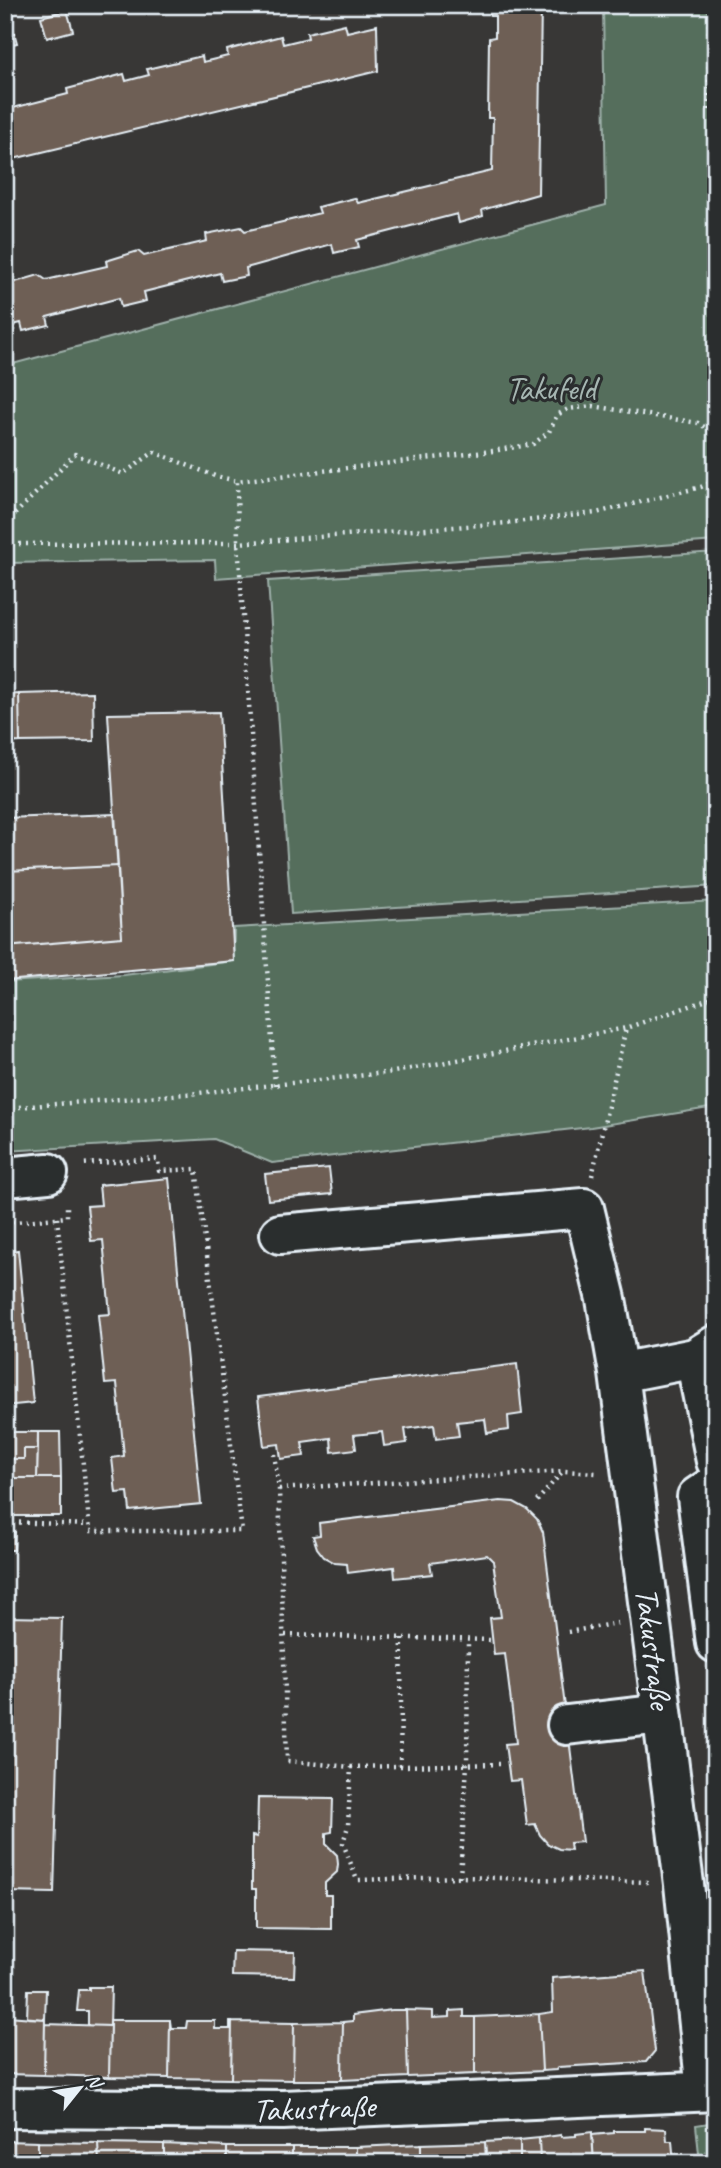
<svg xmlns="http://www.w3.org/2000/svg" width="721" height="2168" font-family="Caveat,sans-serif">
  <rect width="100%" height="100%" fill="#383736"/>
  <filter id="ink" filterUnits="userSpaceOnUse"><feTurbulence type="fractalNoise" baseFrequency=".0143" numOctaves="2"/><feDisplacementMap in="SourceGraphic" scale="14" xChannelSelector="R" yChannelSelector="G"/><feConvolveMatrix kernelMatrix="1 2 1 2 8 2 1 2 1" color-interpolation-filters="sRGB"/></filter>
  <g filter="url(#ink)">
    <path fill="#556e5c" stroke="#9eb0aa" stroke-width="2" d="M603 5H716V541L216 578 215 560 5 563V366L606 205Z
      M716 552V886L291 914 268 581Z
      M716 901V1107L591 1127 272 1163 214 1139 5 1151V982L124 975 233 961 234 928Z
      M716 2122V2163H700L696 2125Z"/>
    <path fill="#6e5f55" stroke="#e8f1f8" stroke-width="2" d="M490 5H541L538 194 482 210 483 216 459 223 457 214 357 240 359 247 334 253 332 244 246 268 247 276 222 281 220 273 144 292 146 301 121 307 119 298 47 317 49 325 23 331 21 323 5 327V285L39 275 46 280 107 266 106 261 138 251 144 256 207 241 206 234 241 227 245 231 320 213 318 207 355 198 358 203 492 171 493 118H488L489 38 495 37V16H490Z
      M67 10 73 31 47 38 41 17Z
      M9 14 17 43 5 46V15Z
      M345 24 347 32 377 25 378 71 5 161V110L68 94 67 89 124 74 126 81 149 75 147 69 202 56 203 62 228 56 227 50 281 36 283 44 308 38 307 33Z
      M93 692 94 741 20 742 19 694Z
      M19 694 20 742 5 743V695Z
      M219 712 234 961 5 981V947L122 937 108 714Z
      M115 814 118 866 5 871V818Z
      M118 866 122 937 5 947V871Z
      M329 1168 332 1194 268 1200 265 1174Z
      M169 1178 201 1504 130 1511 128 1492 116 1493 112 1458 124 1456 117 1383 105 1384 98 1315 110 1314 103 1240 91 1241 87 1206 101 1205 99 1185Z
      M18 1250 33 1403 5 1406V1252Z
      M517 1364 522 1414 508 1416 509 1430 487 1433 485 1419 457 1422 459 1436 436 1439 434 1425 405 1429 407 1443 384 1446 382 1432 354 1435 356 1449 332 1452 331 1438 302 1442 304 1456 281 1459 279 1444 264 1446 258 1397Z
      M5 1432V1459H24V1449H38L37 1478H5Z
      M6 1432H38V1449H24V1459H5Z
      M38 1432H60L61 1478H37Z
      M5 1478H61V1516H5Z
      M500 1501 514 1502 527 1509 537 1519 543 1532 582 1842 570 1843 571 1850 559 1849 548 1844 540 1835 535 1824 527 1825 521 1780 510 1781 505 1744 516 1743 505 1654 494 1655 490 1618 501 1617 493 1561 487 1555 430 1563 432 1574 395 1578 394 1567 348 1573 347 1564 335 1563 324 1557 317 1548 313 1536 320 1535 319 1523Z
      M5 1531 15 1532 14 1550H5Z
      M5 1617 62 1618 54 1893 5 1892Z
      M258 1798 333 1799 332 1832 326 1833V1844L337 1855 338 1864 337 1872 325 1883V1895H331V1929L256 1928V1889H252V1836L257 1837Z
      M233 1951 295 1952 294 1977 232 1976Z
      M645 1971 655 2051 646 2062 558 2067 556 2070 542 2071 539 2014 553 2012 552 1978Z
      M89 1987H111L110 2026H88V2011H77L79 1990H89Z
      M28 1990H46L45 2019 27 2018Z
      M392 2010H406L408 2077 342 2080 343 2022 353 2021V2015Z
      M406 2010 433 2011V2018L450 2017V2011L464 2010V2017H475V2074L408 2077Z
      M539 2014 542 2071 475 2074V2017Z
      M8 2016 45 2019 44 2075 5 2074V2018Z
      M110 2020H170L169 2078 109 2077Z
      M170 2021 171 2028H186L187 2021H215V2029H230V2022H232L231 2079 169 2078Z
      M232 2022 294 2023 293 2080 231 2079Z
      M343 2022 342 2080H293L294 2023Z
      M45 2024 110 2026 109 2077 44 2075Z
      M645 2128 666 2129 667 2141H672L674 2163H594L592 2135 614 2133V2131H645Z
      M592 2132 594 2163H540L539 2138 561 2135V2137L576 2136V2134Z
      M539 2138 540 2163H520V2140Z
      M520 2140V2163H487L485 2142Z
      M5 2141 38 2142V2163H5Z
      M38 2142 98 2143 99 2163H38Z
      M485 2142 486 2163H421V2144Z
      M98 2143 164 2144V2163H99Z
      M164 2144 227 2147V2163H164Z
      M421 2144V2163H356V2147Z
      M227 2147H292V2163H227Z
      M292 2147H356V2163H292Z"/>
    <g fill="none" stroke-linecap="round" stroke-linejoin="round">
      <g stroke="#e8f1f8" stroke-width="44">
        <path id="minor" d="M5 1177 48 1173
          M280 1234 584 1208 606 1299 619 1373 684 1884 706 2091
          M695 1358 716 1461
          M619 1373 695 1358 716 1345
          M716 1484 697 1497 716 1643
          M567 1725 662 1714
          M5 2108 283 2110 716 2091"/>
      </g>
      <path stroke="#e8f1f8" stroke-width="4.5" stroke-dasharray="2 5" stroke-linecap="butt" d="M709 110V5
        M5 524 75 454 123 474 154 452 215 476 237 481
        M5 544 238 543 507 523 596 513 701 487 716 480
        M275 1085 238 543 237 481 493 451 533 444 549 432 557 415 568 409 593 406 698 423 716 434
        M5 1108 199 1093 394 1072 626 1028 716 997
        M592 1176 626 1028
        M57 1218 90 1531H242L196 1169 159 1171 158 1159 81 1164
        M5 1223 67 1217V1203
        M274 1454 279 1489 287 1761 351 1767 348 1826 343 1843 357 1880 460 1877 648 1882
        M279 1489 564 1471 596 1473
        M537 1501 563 1471
        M5 1522 89 1525
        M568 1632 618 1623
        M285 1635 491 1640
        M400 1766 402 1637
        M351 1767 501 1764
        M460 1877 467 1765 468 1640"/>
      <use href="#minor" stroke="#2a2d2e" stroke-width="38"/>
    </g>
  </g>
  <g text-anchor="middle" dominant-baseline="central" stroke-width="6" stroke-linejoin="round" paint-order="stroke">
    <g font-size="33" fill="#a6b6b2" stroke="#2a2d2e">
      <text x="551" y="389">Takufeld</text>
    </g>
    <g font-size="33" fill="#e8f1f8" stroke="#2a2d2e">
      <text transform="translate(654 1648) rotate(83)">Takustraße</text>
      <text transform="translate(314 2108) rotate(-2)">Takustraße</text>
    </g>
  </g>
  <rect width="721" height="2168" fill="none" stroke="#2a2d2e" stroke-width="28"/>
  <rect x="14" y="14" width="693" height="2140" fill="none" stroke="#e8f1f8" stroke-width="2.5" filter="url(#ink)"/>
  <g transform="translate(80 2088) rotate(60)" stroke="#2a2d2e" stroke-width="5" paint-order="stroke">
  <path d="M0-5L12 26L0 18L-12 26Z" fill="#e8f1f8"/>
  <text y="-10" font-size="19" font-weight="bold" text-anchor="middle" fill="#e8f1f8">N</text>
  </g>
</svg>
